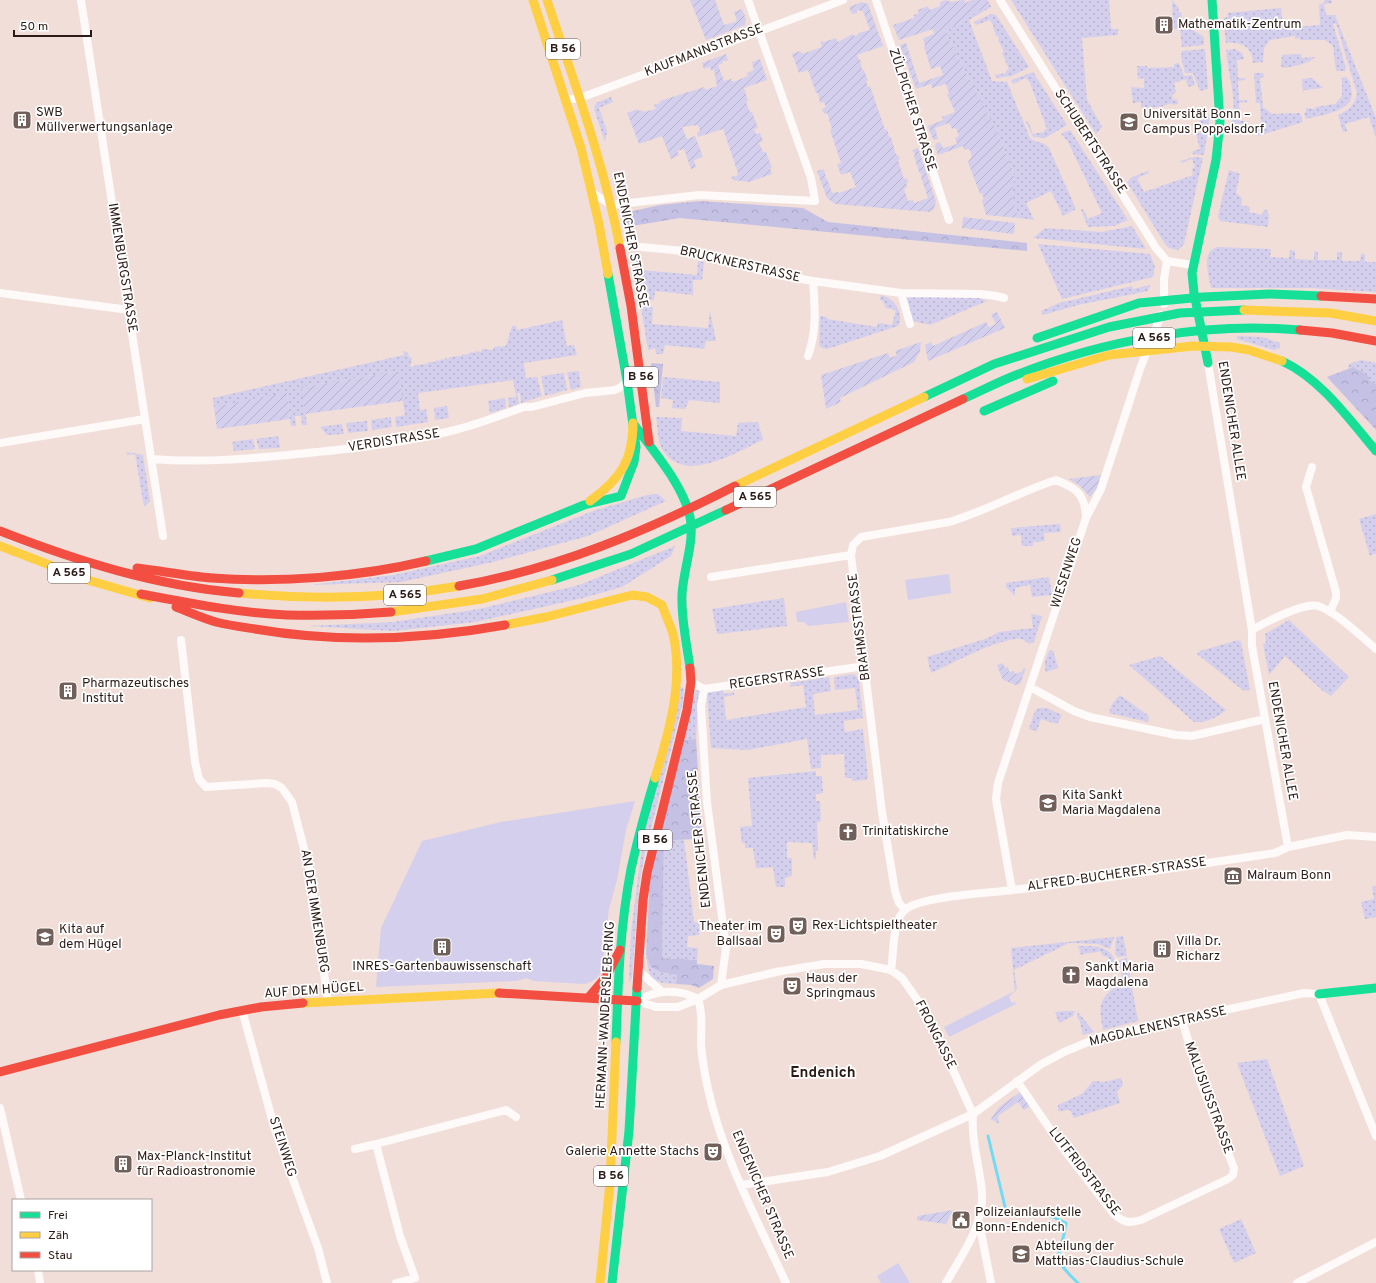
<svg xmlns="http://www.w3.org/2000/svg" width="1376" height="1283" font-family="Overpass,sans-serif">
  <defs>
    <pattern id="grass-dots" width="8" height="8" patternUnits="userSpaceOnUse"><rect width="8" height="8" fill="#d3cfed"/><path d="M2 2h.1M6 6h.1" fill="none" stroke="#b5b1ca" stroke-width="1.8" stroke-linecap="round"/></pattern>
    <pattern id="forest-crowns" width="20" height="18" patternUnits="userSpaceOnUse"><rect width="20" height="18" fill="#c4c1e5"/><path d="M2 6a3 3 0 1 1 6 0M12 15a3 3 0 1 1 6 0" fill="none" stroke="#a9a5c4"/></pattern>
    <pattern id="garden-furrows" width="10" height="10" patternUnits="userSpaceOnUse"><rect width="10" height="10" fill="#d3cfed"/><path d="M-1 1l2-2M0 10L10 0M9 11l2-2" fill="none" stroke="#b5b1ca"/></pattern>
  </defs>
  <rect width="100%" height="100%" fill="#f2ded8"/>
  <path fill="url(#grass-dots)" d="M1011 0H1109L1111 29H1118V35L1082 38 1087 100 1102 127 1096 134Z
    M1172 0 1179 8 1178 12H1181C1181 25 1194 30 1204 37V45L1182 47 1180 29H1173Z
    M1325 0H1331L1332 3 1324 4 1326 15H1335L1376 118V138L1369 117 1345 124 1347 131 1343 132 1338 115C1349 110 1355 105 1357 93L1336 23 1333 24 1346 68 1345 71H1336L1333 46 1325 40H1300V38L1295 39V36L1270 40 1264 48 1263 62 1253 63C1252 46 1241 42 1226 43L1223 18 1228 17 1227 13 1281 8 1283 28 1320 25 1319 5 1322 4Z
    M990 4 991 7 969 20 992 81 1007 82 1030 138C1037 144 1042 140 1049 148L1076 209 1063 216 1051 191 1026 203 1034 220 1019 218 1012 198 1014 174 998 133 945 32Z
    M991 14 996 15 1029 67 1012 76 996 78 995 75 1006 73V71L1009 69 1002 53 1004 52 998 40 999 39 998 36H996L993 27H994L990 20 976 25 974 22Z
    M1205 49 1208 89 1200 91 1193 73H1185L1181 57 1182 51Z
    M1235 49 1242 53 1244 59 1237 60 1238 78H1245V80L1238 81 1239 100H1247V102L1239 103 1240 121H1248V124H1231C1238 99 1228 75 1226 50Z
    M1301 54 1302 58 1315 57C1309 64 1294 66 1284 68L1281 66 1282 55Z
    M1179 63 1184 76 1192 75 1195 85 1188 87 1186 79 1174 83 1176 92 1172 95 1173 100 1177 99 1178 104 1173 105 1172 103 1160 107 1141 108V102L1133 103 1131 87 1144 88V78L1138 79 1137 66H1147L1148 68 1174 67V64Z
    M1033 72 1067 125 1045 138 1033 137 1026 122 1028 121 1033 134 1044 132V130L1047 129 1030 83 1026 78 1013 84 1011 80Z
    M1254 73H1263L1264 77 1260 78 1263 107 1272 114 1300 113 1303 122 1258 136V126L1261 125 1260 103H1256Z
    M1346 77C1350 80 1350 84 1351 89 1358 111 1321 115 1306 119L1304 113 1306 112V108L1315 109V107L1335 104 1342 96V78Z
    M1312 78 1323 88 1304 90 1303 93 1302 79Z
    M611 97 613 102 599 108 607 131 605 142 594 109 596 103Z
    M1210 115 1204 155 1191 154 1193 153V151L1200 149 1196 134 1203 131 1199 119Z
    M1070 130 1128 220 1114 226 1088 227 1081 210 1083 209 1088 219 1102 213 1068 142 1061 134Z
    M1195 157 1203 158 1184 244 1178 250 1169 248 1165 244 1127 182 1132 177 1148 171 1149 173 1137 178 1144 192 1193 175 1192 169 1195 167 1192 159 1181 163 1180 161Z
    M1229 170 1240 174 1236 193 1242 198 1241 205 1250 207 1249 212 1262 215 1264 210H1267L1269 216 1268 227 1220 221 1218 216Z
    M1132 226 1146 249 1033 238 1045 228 1102 232Z
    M1038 244 1150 254 1155 267 1153 277 1062 299Z
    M1218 247 1271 249 1270 257 1289 258 1290 250 1295 251V259L1314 260V251L1318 252V260H1337V252H1342V261H1360L1361 254H1365V262H1376V292L1311 288H1211C1209 275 1200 251 1218 247Z
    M635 254H641L640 270 697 275 698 261 704 262 702 280H693V295L655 291 654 300H649V293L640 294 633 258Z
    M1150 285 1148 291 1078 305 1043 315 1041 311 1059 303 1132 286 1133 289Z
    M881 295C894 298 905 313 898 326L827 349 822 348 819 345 820 316 827 317V319L877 327 878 323 892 325 896 310 886 308 883 301 880 300Z
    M906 296 979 298 987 301 930 325 913 321Z
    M646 306 653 307 652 324 708 328 710 311 716 341H706L704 349 665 345 663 354H656L655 348 648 350 641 307Z
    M562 320 567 346 574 345 577 355 524 363 526 378 537 377 542 396 521 403 520 393H517L519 404 509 407 508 398 516 397 513 380 418 393 420 410 426 409 428 422 396 427 395 417 405 415 398 371 302 387 307 425H302L301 416H295L296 426H291L287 393 214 407 213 398 404 355 403 351 408 352 409 357 412 358 410 366 414 367 415 365 427 364 428 362H436V360L440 361 441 359 444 360 445 358 449 359V357L462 356V354L466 355 471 352 475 353 476 351 481 352 482 349 493 350 494 347 506 346 512 326H516L517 330Z
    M1237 336 1262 337 1280 343V348L1274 350 1237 339Z
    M1361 360 1376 363V384L1369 380 1368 377C1362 371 1356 366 1348 368L1349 364Z
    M579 371 581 387 571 390 567 372Z
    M564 373 567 390 545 396 541 376Z
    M663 377 720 382V403L689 400 685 409 672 408 673 400 661 398Z
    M505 398 506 408 490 413 488 401Z
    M447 406 449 418 435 420 434 408Z
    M391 417 392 427 372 430 371 420Z
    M656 417 682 418 681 431 736 436 738 423 758 422 763 440C736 452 682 487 661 447 657 438 658 426 656 417Z
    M367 421 368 431 348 433 346 423Z
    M342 424 344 434 327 435 320 427Z
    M278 436 280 448 259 449 256 439Z
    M253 439 255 449 234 451 232 442Z
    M127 452 143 455 150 501 144 507 135 454 127 455Z
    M658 494 666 501 588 536 493 562 401 582 309 585 393 575 480 556 593 511 647 495Z
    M1376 514V553L1370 556 1359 519Z
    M1060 524 1061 532 1044 533 1045 541 1033 542V546H1022L1021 535 1012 536 1011 528Z
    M675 546 671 556 622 587 583 598 475 622 393 631 309 626 393 622 479 609 579 585Z
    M1049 577 1052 595 1032 597 1030 585 1015 588V596L1006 587V583Z
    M784 598 787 626 717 634 712 609Z
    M1031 614 1042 616 1034 642 1029 644C1025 640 1021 638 1015 639 988 643 956 662 931 673L927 657 988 638 999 632 1033 628Z
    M1289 620 1349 677 1331 696 1323 691 1285 656 1269 675 1263 644 1266 643 1265 634Z
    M1238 640 1241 642 1250 690 1244 691 1197 654 1200 651Z
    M1053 650 1058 668 1046 672C1043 664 1046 658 1049 651Z
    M1160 656 1226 710C1217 718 1206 723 1194 722L1129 665Z
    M854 674 859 679 863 718 844 721 845 732 863 729 868 777 866 780 852 781V778H845L844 754 821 755V768L811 769 807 739 747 750 711 748 707 693 723 689 724 694 734 692V695L724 697 726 720 806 707 803 685 791 687 790 683 829 677 831 691 813 694 815 715 858 710 855 688 835 690 834 677Z
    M680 687 684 688 683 702 645 852 639 886 632 978 629 982 631 932 643 839Z
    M696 690H701L698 700 696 739 684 740Z
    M1120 695 1149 716 1148 722 1109 713 1112 704Z
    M1039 708H1047L1062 715 1057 724 1041 719 1037 731 1029 729 1035 711Z
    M816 771V776H822L823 793 816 794V801H820L821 821 817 822 818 850 816 851V859H814L812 843 787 842V858H792V876L785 878V887H776L773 867 756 868 753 848H745V843H742L740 827 752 826 748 778Z
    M664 839H684L694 922 699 923V935L688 936 687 947 698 948 697 960 662 958Z
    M1376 886V917L1365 919 1361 902 1374 899 1372 887Z
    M1123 936 1127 956 1118 957 1115 954 1116 937Z
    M1114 937 1110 949 1098 944 1069 943 1014 970 1017 988 1015 992 1011 948Z
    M1077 946C1092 946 1109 944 1115 961L1110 964 1108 957 1103 956 1100 951C1092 954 1088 952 1080 955L1079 948Z
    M646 954C654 973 658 972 677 975L676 984C650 983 649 978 646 954Z
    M1127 958 1138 1021 1103 1030C1098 1004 1099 997 1123 982L1119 960Z
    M1066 1011H1075L1073 1016 1059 1023 1055 1012Z
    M1078 1012 1094 1032 1083 1035 1079 1019 1077 1018Z
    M1267 1059 1304 1166 1280 1176 1237 1063Z
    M1121 1078 1123 1085 1117 1092 1120 1103 1074 1118 1070 1110 1058 1111V1105L1082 1094 1093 1081 1104 1082Z
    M1241 1219 1256 1253 1234 1263 1219 1229Z"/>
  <path fill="url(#forest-crowns)" d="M700 201 803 208 828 222 1027 243V251L680 218 626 227 624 213 660 205Z
    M651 363 663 364 659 407H656Z
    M1353 367 1363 372 1369 377V380L1376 384V430L1327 377Z
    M696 739 702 839 664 840 662 958 697 960V964L714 966 713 979 699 988 691 985 676 984 677 975 660 972 651 967 646 954 650 874 684 740Z"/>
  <path fill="#d3cfed" d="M949 574 951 593 908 600 905 580Z
    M846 602 849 622 808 626 804 622H797L796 612Z
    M635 801 626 830 617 880 609 909 602 969C599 978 594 981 585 984L533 981 527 978 516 981 376 987 381 928 422 841 501 822Z
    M1015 991 1009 997 1012 1003 1015 1002 1016 1004 949 1037 944 1027Z
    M898 1263 910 1283H881L877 1276Z"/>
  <path fill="url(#garden-furrows)" d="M690 0H715L724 25 735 22 737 20 734 12 742 9 746 19 745 25 706 40Z
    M946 0 951 2 964 0 966 3 971 0H987L990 4 945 32 998 133 1014 174 1012 198 1019 218 986 215 982 200 984 199 982 193 980 194 968 162 972 156 969 149 964 150 963 146 938 155 935 146 937 143 940 142 943 148 957 144 955 138 959 136 956 128 952 129 949 123 935 128 938 139 936 140 933 139 928 126 943 120 942 117 955 112 947 94 949 93 946 84 932 88 931 84 916 89 900 45 906 43 919 83 943 75 940 66 931 69 924 47 925 46 923 38 934 34 933 29 899 40 893 25 914 18V15L919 13 918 10 928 6 930 10 940 6V2Z
    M862 2 868 4 883 46 857 55 859 60 860 59 862 70H864L868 81H866L868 87 870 86 885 130 887 129 889 137H891L896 155H898L900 159 898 160 904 179 906 178 908 182 906 183 907 187 904 189 908 201 913 200 914 203 928 198 921 177 922 175 919 172 914 156 915 154 912 150 918 148 936 201 934 209 929 212 835 204 827 198 817 171 824 169 826 179 827 178 832 193 838 192 839 193 856 187 850 172 841 175 837 164 841 163 830 130 832 129 827 113 824 114 822 109 826 107 824 102 820 103 818 93H816L808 70 799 73 792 54 800 51 802 54 822 47 820 42 823 41 824 42 836 38 838 42 853 34 854 36 859 34 858 33 870 30 863 11 857 10V13L852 14 849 7Z
    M726 54 728 61H722L723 63 718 65 724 81 731 79 733 82 748 76 747 73 754 70 752 62 760 59 767 80 744 88 748 101 746 102 750 112H752L758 128 754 129 756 134 760 133 763 141 759 143 763 152H766L772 168H770L772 174 749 182 733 180 731 177 737 176 738 173 723 129 698 137 697 133 700 131 698 125 682 127 687 139 695 136 703 157 694 160 696 167 691 169 684 149 677 151 679 155 671 159 662 136 639 144 627 113 638 109 639 111 642 110 643 112 656 109 654 105 660 103V101L704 87 706 90 717 86 714 70 711 71 710 67 704 69 702 63Z
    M963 217 1015 223 1014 234 962 228Z
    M997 312 1005 328 928 361 925 345 931 342 933 346 986 322 989 327 996 324 991 314Z
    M921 342 920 352 914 362 840 398 841 402 826 409 821 375 888 353 890 358 897 355 895 351Z
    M398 371 403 401 305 414 302 387Z
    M287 392 290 419 217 429 214 407Z
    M1101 475 1097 488 1090 497 1079 485 1069 479Z
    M1003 663 1005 668 1008 667 1009 672 1014 671 1015 674 1023 671 1022 669 1026 668 1020 684 1016 685 1003 680 997 665Z
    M1020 1092 1030 1106 1024 1110 1018 1102 998 1116 999 1124 991 1119 999 1107Z
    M953 1210 946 1224 917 1220V1216Z"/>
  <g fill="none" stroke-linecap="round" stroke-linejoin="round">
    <path stroke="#70dbf2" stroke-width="3" d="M988 1136 1006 1211 1016 1214 1051 1216 1066 1223C1062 1258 1047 1254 1078 1283"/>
    <path stroke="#fdfaf9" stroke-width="8" d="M81 0 163 536
      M876 0 949 220
      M1000 0 1156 248 1167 261 1192 265
      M565 100 580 98 843 0
      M592 193 612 205 699 195 815 201 811 178 748 0
      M619 245 695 252 773 274 813 281 901 293 980 294 996 296 1004 298
      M0 293 129 310
      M901 293 910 324
      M1164 304V279L1167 261
      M808 356C817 331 815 307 813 281
      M1208 363 1252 630V646L1288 847
      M0 443 145 419
      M152 459C200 463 248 459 297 454 350 449 403 443 455 430 479 424 501 415 524 407H532L585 393 615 390 621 387 627 381
      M1312 467 1306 487 1336 592V598L1330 612
      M711 577 851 555
      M1252 630C1266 622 1304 602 1318 606 1335 611 1362 637 1376 649
      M181 640 195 762 199 779 206 787 267 783 275 784 282 788 292 802 310 872 328 1002
      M691 682 704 689 865 666
      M1030 687 1074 711 1090 717 1176 735 1192 736 1265 719
      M704 689 701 706 707 802 726 948 721 985
      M1012 890 996 799 998 783 1086 518 1101 489 1140 369 1161 315
      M905 910 899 903 895 891 882 812 851 555 853 545 861 537 949 522C986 511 1019 492 1056 480 1076 488 1085 494 1086 517
      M638 970 661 991
      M891 970C894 953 892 919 906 909 923 896 990 893 1013 890 1100 879 1187 866 1275 853L1288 847 1347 835 1376 837
      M698 999C703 1014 701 1028 701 1044 702 1058 705 1075 708 1089 723 1157 757 1220 786 1283
      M637 1001 656 1007H678L698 999 721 985 776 972 824 964H861L891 970 902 978 928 1015 973 1114
      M637 1001C656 990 678 988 698 999
      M242 1010 275 1130 318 1248 327 1283
      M1017 1081 1065 1151 1114 1214C1123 1222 1128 1224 1141 1220L1228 1179 1233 1175 1234 1168 1200 1081 1182 1020
      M0 1108 21 1200
      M355 1149 376 1144
      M741 1185 828 1172 880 1156 973 1114 1040 1065 1064 1052 1100 1037 1304 993 1319 994 1376 1136
      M979 1222 991 1283
      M38 1270 40 1283
      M396 1283 415 1278 400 1236 376 1144 506 1110 516 1117
      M946 1283C961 1256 984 1226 982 1193 980 1166 971 1143 973 1114
      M1297 1283 1376 1242"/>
    <path stroke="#16e098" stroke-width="9" d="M608 274 627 381 636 447 634 462 621 496
      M1037 338 1139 303 1203 297 1270 294 1321 296
      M1282 361C1321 379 1349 419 1376 451
      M1208 363 1194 293 1192 273 1216 160 1220 122 1212 0
      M924 397 994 364 1109 327 1180 313 1244 310
      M963 399C981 391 998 382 1016 375 1104 340 1205 322 1300 330
      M984 411 1053 381
      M633 423C652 450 683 484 690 517 695 542 683 570 682 595 681 619 687 645 690 668
      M426 561 476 549 584 505 621 496
      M552 580 631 554 726 510
      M1319 994 1376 988
      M616 1042C618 984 620 926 631 869 638 838 646 808 655 778
      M612 1283 629 1131 637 988"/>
    <path stroke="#ffcf43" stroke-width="9" d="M533 0 581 148 599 224 608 274
      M547 0C574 82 604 163 620 248
      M1244 310 1330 313 1376 321
      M1027 379 1109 355 1193 346 1231 347 1249 350 1282 361
      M735 486 924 397
      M590 501C620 479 633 461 633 423
      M0 546 91 581 150 598
      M239 593C313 600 386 599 459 586
      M391 612 482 599 552 580
      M505 625 546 617 632 595 647 597 662 605
      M655 778C669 732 684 682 673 634 670 624 665 614 662 605
      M303 1003 499 993
      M600 1283 610 1183 616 1042"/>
    <path stroke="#f24e42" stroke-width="9" d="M620 248 631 306 649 442
      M1321 296 1376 299
      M1300 330 1332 333 1376 341
      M726 510 963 399
      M0 531C77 561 156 586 239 593
      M137 568C162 571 187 576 212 578 281 583 359 577 426 561
      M459 586C557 569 647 531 735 486
      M141 594C189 603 238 613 287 615 322 616 356 615 391 612
      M176 607C189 612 202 618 216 622 228 625 242 627 255 629 337 643 422 640 505 625
      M637 988 643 900 647 873 687 710 691 682 690 668
      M499 993 637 1001
      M589 997 606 977 620 950
      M0 1072 219 1015 261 1007 303 1003"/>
  </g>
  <defs>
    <g id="building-square" transform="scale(1)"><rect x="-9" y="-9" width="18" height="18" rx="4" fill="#715f5a" stroke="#fff"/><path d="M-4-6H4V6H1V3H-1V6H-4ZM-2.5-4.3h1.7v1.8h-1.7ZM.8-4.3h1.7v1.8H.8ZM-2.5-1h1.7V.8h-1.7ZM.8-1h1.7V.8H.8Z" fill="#fff"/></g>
    <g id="university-square" transform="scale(1)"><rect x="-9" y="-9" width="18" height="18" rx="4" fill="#715f5a" stroke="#fff"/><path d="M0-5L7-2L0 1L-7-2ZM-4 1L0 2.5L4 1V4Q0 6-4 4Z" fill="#fff"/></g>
    <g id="school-square" transform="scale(1)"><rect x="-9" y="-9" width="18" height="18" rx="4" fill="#715f5a" stroke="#fff"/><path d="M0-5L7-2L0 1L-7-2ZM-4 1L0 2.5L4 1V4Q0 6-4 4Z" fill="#fff"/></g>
    <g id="church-square" transform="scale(1)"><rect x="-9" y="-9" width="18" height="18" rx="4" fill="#715f5a" stroke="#fff"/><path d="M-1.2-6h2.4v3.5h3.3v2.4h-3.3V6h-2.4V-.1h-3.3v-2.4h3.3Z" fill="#fff"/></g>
    <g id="museum-square" transform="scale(1)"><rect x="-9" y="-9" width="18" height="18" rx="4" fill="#715f5a" stroke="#fff"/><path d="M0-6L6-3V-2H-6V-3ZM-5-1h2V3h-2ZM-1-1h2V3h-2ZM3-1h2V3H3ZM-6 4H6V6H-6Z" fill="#fff"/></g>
    <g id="theatre-square" transform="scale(1)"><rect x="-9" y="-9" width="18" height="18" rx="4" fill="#715f5a" stroke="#fff"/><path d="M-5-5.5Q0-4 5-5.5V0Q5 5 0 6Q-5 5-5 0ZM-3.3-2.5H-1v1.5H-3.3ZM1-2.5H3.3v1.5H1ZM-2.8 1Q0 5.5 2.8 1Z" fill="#fff"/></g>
    <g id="civic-square" transform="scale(1)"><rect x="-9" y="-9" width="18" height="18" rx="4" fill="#715f5a" stroke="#fff"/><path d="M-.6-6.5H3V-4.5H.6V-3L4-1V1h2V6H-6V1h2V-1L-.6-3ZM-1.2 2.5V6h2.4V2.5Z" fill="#fff"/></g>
  </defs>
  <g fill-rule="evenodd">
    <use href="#building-square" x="1164" y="25"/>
    <use href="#building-square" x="22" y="120"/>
    <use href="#university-square" x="1129" y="122"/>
    <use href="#building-square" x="68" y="691"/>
    <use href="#school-square" x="1048" y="803"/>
    <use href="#church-square" x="848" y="832"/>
    <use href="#museum-square" x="1233" y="876"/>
    <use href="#theatre-square" x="798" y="926"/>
    <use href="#theatre-square" x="776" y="934"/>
    <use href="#school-square" x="45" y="937"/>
    <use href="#building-square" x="442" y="947"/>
    <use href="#building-square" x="1162" y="949"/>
    <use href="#church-square" x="1071" y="975"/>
    <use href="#theatre-square" x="792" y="986"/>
    <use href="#theatre-square" x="713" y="1152"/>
    <use href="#building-square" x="123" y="1164"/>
    <use href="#civic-square" x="961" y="1220"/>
    <use href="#school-square" x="1021" y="1254"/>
  </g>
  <g text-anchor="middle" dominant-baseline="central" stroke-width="3.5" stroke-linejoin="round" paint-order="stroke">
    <g fill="#fff" stroke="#6b5f5c" stroke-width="1">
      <rect x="546" y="39" width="34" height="20" rx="3"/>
      <rect x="1133" y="328" width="42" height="20" rx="3"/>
      <rect x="624" y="367" width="34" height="20" rx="3"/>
      <rect x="734" y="487" width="42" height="20" rx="3"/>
      <rect x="48" y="563" width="42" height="20" rx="3"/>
      <rect x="384" y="585" width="42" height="20" rx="3"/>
      <rect x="638" y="830" width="34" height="20" rx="3"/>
      <rect x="594" y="1166" width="34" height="20" rx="3"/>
    </g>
    <g font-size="12" font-weight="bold" fill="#2b1b16">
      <text x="563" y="49">B 56</text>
      <text x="1154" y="338">A 565</text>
      <text x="641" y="377">B 56</text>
      <text x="755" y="497">A 565</text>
      <text x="69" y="573">A 565</text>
      <text x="405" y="595">A 565</text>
      <text x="655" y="840">B 56</text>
      <text x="611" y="1176">B 56</text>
    </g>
    <g font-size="13" fill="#2b1b16" stroke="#fff" text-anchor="start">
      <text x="1178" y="25">Mathematik-Zentrum</text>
      <text x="36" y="113">SWB<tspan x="36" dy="15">Müllverwertungsanlage</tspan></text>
      <text x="1143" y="115">Universität Bonn –<tspan x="1143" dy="15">Campus Poppelsdorf</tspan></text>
      <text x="82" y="684">Pharmazeutisches<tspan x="82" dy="15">Institut</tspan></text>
      <text x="1062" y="796">Kita Sankt<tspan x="1062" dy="15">Maria Magdalena</tspan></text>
      <text x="862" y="832">Trinitatiskirche</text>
      <text x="1247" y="876">Malraum Bonn</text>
      <text x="812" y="926">Rex-Lichtspieltheater</text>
      <text x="762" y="927" text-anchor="end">Theater im<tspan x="762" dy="15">Ballsaal</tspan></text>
      <text x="59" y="930">Kita auf<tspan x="59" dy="15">dem Hügel</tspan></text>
      <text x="1176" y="942">Villa Dr.<tspan x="1176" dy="15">Richarz</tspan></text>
      <text x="442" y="967" text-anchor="middle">INRES-Gartenbauwissenschaft</text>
      <text x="1085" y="968">Sankt Maria<tspan x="1085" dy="15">Magdalena</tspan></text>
      <text x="806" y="979">Haus der<tspan x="806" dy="15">Springmaus</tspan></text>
      <text x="699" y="1152" text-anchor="end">Galerie Annette Stachs</text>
      <text x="137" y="1157">Max-Planck-Institut<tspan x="137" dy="15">für Radioastronomie</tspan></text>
      <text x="975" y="1213">Polizeianlaufstelle<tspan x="975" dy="15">Bonn-Endenich</tspan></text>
      <text x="1035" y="1247">Abteilung der<tspan x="1035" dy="15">Matthias-Claudius-Schule</tspan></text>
    </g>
    <g font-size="13" fill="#2b1b16" stroke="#fff">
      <text transform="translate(704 51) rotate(-21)">KAUFMANNSTRASSE</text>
      <text transform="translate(912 110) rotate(72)">ZÜLPICHER STRASSE</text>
      <text transform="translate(1090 142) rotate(57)">SCHUBERTSTRASSE</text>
      <text transform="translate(630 240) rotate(79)">ENDENICHER STRASSE</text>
      <text transform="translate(740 265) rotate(13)">BRUCKNERSTRASSE</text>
      <text transform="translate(122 268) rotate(81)">IMMENBURGSTRASSE</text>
      <text transform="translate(1231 421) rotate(81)">ENDENICHER ALLEE</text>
      <text transform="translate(394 441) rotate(-9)">VERDISTRASSE</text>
      <text transform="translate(1067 573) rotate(-72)">WIESENWEG</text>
      <text transform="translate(860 627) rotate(-97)">BRAHMSSTRASSE</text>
      <text transform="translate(777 679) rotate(-8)">REGERSTRASSE</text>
      <text transform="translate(1282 741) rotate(80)">ENDENICHER ALLEE</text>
      <text transform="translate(700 839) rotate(-96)">ENDENICHER STRASSE</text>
      <text transform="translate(1117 875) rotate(-8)">ALFRED-BUCHERER-STRASSE</text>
      <text transform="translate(314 911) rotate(81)">AN DER IMMENBURG</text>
      <text transform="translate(314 991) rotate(-4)">AUF DEM HÜGEL</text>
      <text transform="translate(606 1015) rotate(-87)">HERMANN-WANDERSLEB-RING</text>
      <text transform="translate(1158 1027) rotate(-13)">MAGDALENENSTRASSE</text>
      <text transform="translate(935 1035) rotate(63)">FRONGASSE</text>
      <text transform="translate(1208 1098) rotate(70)">MALUSIUSSTRASSE</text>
      <text transform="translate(282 1147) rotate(72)">STEINWEG</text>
      <text transform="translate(1084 1172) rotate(52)">LUTFRIDSTRASSE</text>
      <text transform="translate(762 1195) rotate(67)">ENDENICHER STRASSE</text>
    </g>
    <g font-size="15" font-weight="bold" fill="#2b1b16" stroke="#fff">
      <text x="823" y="1073">Endenich</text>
    </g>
  </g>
  <rect x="12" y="1199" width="140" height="72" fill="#ffffff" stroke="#aaa4a2"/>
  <rect x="20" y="1212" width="20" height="6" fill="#16e098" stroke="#aaa4a2"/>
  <text x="48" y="1219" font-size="12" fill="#2b1b16">Frei</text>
  <rect x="20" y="1232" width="20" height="6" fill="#ffcf43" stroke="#aaa4a2"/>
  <text x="48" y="1239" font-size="12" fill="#2b1b16">Zäh</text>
  <rect x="20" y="1252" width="20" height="6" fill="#f24e42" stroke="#aaa4a2"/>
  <text x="48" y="1259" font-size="12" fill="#2b1b16">Stau</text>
  <path d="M14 30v6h77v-6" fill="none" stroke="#2b1b16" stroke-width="2"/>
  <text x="20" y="30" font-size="12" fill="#2b1b16" stroke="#ffffff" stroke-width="3" paint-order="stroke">50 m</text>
</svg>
